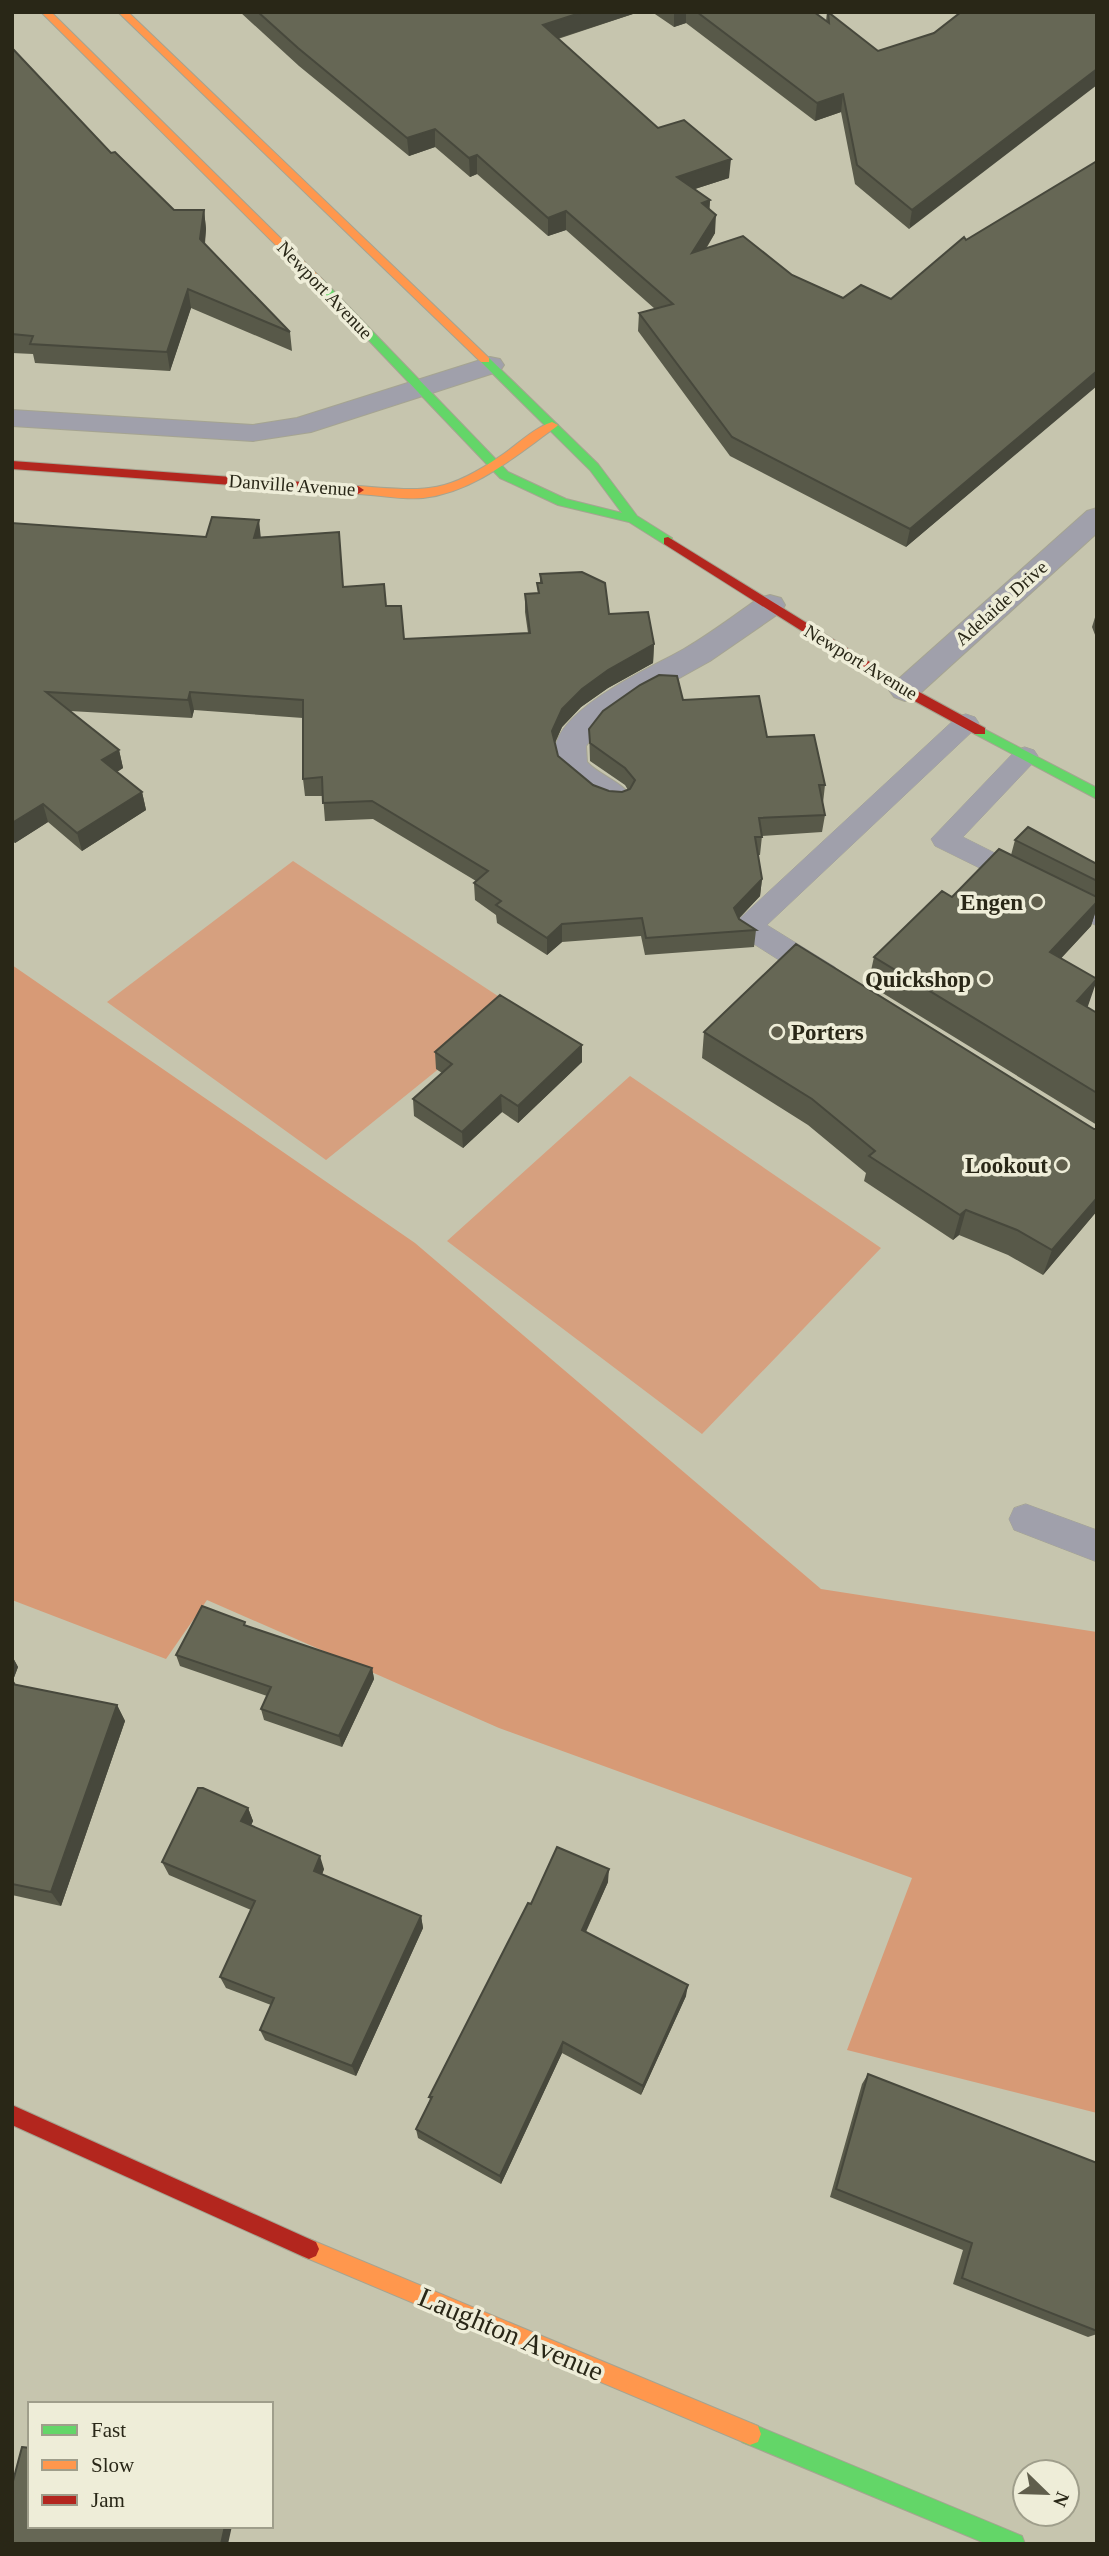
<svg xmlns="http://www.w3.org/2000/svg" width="1109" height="2556" font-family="'Times New Roman',serif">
  <rect width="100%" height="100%" fill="#c6c5ae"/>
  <path fill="#d6a07f" d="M293 861 510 1004 441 1067 326 1160 107 1002Z
    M630 1076 881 1248 702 1434 447 1241Z"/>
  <path fill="#d79a76" d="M12 965 415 1243 821 1589 1097 1632V2113L847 2050 912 1878 499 1728 207 1600 166 1659 12 1600Z"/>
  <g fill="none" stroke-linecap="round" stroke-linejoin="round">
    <g stroke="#a5a491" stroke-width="1">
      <path id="lane" d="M966 714 975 717 979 723 975 729 767 925 835 967 839 975 835 983 825 986 815 983 738 934 734 927 738 920 957 717Z
        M1025 747 1034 750 1038 756 1034 762 963 837 1097 904V926L935 846 931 839 1016 750Z
        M1026 1504 1097 1530V1562L1014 1530 1009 1519 1014 1508Z"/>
    </g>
    <g stroke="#a5a491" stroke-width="2">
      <path id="street" d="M490 357 500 359 504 365 500 371 311 432 253 441 12 426V410L253 425 297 418Z
        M1097 508V533L916 697 905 701 894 697 889 690 894 683 1087 511Z
        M770 595 781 598 785 605 781 612 710 661 638 701 601 727 586 746 587 762C600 776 623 782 632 798L627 806C610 811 598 803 584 794 492 735 641 674 684 649 710 634 735 615 759 598Z"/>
    </g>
    <g stroke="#a5a491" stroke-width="2">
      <path id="fast" d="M315 280H323L508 472 566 499 622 513 590 470 479 360 489 358 598 464 637 516 672 538V544H664L629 522 558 505 500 478 315 284Z
        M980 727 1097 788V799L975 734 974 731Z
        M750 2423 1022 2536 1025 2544H987L742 2442 739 2434 742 2426Z"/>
    </g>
    <g stroke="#a5a491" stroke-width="2">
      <path id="slow" d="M41 12H51L323 280V284H315Z
        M118 12H128L489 358V362H481Z
        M552 422 558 425 556 427C515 456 475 492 423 498 402 500 379 495 358 494L352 490 358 486C425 491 444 495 502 455 518 444 534 428 552 422Z
        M309 2239 758 2426 761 2434 758 2442 750 2445 302 2256 299 2249 302 2242Z"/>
    </g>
    <g stroke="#a5a491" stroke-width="2">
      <path id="jam" d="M12 461 358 486 364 490 358 494 12 469Z
        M668 537 910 687 985 728V734H975L900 693 664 544V538Z
        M12 2105 316 2242 319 2249 316 2256 309 2259 302 2256 12 2125Z"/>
    </g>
    <use href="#lane" fill="#a0a0ab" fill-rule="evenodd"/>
    <use href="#street" fill="#a0a0ab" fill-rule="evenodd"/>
    <use href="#fast" fill="#63d668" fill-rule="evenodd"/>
    <use href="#slow" fill="#ff974d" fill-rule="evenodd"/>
    <use href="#jam" fill="#b3261e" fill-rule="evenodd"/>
  </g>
  <path fill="#585949" d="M240 12H639L558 39 658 128 729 178 695 189 710 200 709 209 715 233 706 249 792 275 1079 400 906 547 730 456 638 331 639 313 655 309 566 230 548 236 477 174 470 177 435 147 409 156 299 66Z
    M652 12H814L826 21 827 12 878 51 934 33 961 12 909 229 855 184 841 112 815 121 686 23 674 27Z
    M12 48 111 153 174 210H204L206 229 205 244 290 332 292 351 191 308 170 371 35 363 33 354 12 353Z
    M12 523 206 537H261L339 532 343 587 386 606 404 639 528 633 525 612V594L538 593 537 583H540V574L609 614 654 644 653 663 608 688 581 707 562 727 555 743 558 756 593 785 609 791 622 792 628 790 625 785 590 761 589 729 683 700 767 737 825 785 823 803 825 815 822 832 762 836 760 855H758L762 879 760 896 738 919 756 930 754 947 645 955 641 936 562 942 547 955 497 923 496 915 475 900 474 883 476 881 373 819 325 821 323 796H305L303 779V718L194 710 192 718 70 711 119 750 123 768 117 772 142 792 146 810 82 851 48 822 15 843 12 841Z
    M1097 611V640L1092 627Z
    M1015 840 1097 864V907L1091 926 1061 958 1088 1006 1087 1007 1097 1013V1125L868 984 874 957 952 897 1011 855Z
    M704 1032 1094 1129 1097 1211 1043 1275 1008 1255 959 1235 953 1240 864 1181 866 1173 808 1125 702 1058Z
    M435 1052 582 1062 518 1123 502 1112 463 1148 414 1116 413 1099 442 1073 436 1069Z
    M247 1626 372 1668 374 1679 342 1747 264 1720 261 1709 267 1696 180 1666 176 1655Z
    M12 1656 18 1667 13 1680 16 1685 117 1705 125 1721 61 1906 12 1895Z
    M248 1808 253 1821 251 1825 324 1869 322 1875 421 1916 423 1928 356 2076 265 2040 260 2030 271 2005 226 1988 220 1977 251 1910 169 1875 162 1862Z
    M608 1882 586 1932 686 1996 641 2095 562 2053 501 2184 418 2138 416 2129 430 2100 429 2097 531 1904Z
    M868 2074 1097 2163V2334L1088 2337 953 2284 963 2250 830 2197 862 2084Z"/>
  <path fill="#47483c" d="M583 12H639L543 43V25Z
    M674 12H686V23L674 27Z
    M1097 69V85L909 229 912 210Z
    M843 94 841 112 815 121 817 103Z
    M435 129V147L409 156 407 138Z
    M477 155V174L470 177 469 158Z
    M731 159 729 178 676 195 677 177Z
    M710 200 709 218 702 203Z
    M204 210 206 229 203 258 200 239Z
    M566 211V230L548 236V218Z
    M716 215 715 233 691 272 692 253Z
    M188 289 191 308 170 371 167 352Z
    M1097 371V386L906 547 910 529Z
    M259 520 261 539 254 538Z
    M654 644 653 663 608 688 581 707 562 727 552 749V731L562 709 582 689 608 670Z
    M190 692 194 710 192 718 188 700Z
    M119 750 123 768 107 778 102 760Z
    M142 792 146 810 82 851 77 833Z
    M43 804 48 822 15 843 12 834V823Z
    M762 879 760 896 732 926 734 908Z
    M1097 902V907L1091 926 1042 979 1050 952Z
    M562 924V942L547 955V938Z
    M1097 980 1088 1006 1068 1028 1077 1001Z
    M582 1045V1062L518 1123V1106Z
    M501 1095 502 1112 463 1148 462 1132Z
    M1097 1198V1211L1043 1275 1052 1250Z
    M966 1210 959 1235 953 1240 960 1215Z
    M12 1656 18 1667 13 1680 17 1687 12 1697Z
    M372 1668 374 1679 342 1747 339 1736Z
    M117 1705 125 1721 61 1906 51 1892Z
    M248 1808 253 1821 247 1834 241 1821Z
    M320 1856 324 1869 318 1884 314 1871Z
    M609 1869 608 1882 581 1942 582 1930Z
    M421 1916 423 1928 356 2076 352 2066Z
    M688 1985 686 1996 641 2095 643 2086Z
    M563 2042 562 2053 501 2184 500 2176Z
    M225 2526H232L228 2544H221Z"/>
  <path fill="#666755" stroke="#47483c" stroke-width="2" d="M258 12H583L543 25 658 128 684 120 731 159 677 177 710 200 702 203 716 215 692 253 743 236 792 275 843 298 861 285 891 299 964 237 966 240 1097 161V371L910 529 732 437 639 313 673 304 566 211 548 218 477 155 469 158 435 129 407 138 298 48Z
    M697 12H814L829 23 828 12 878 51 934 33 961 12H1097V69L912 210 857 165 843 94 817 103Z
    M12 48 111 153 115 152 174 210H204L200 239 290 332 188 289 167 352 30 344 33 336 12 334Z
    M212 517 259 520 254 538 339 532 343 587 384 584 386 606H401L404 639 530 633 525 594 539 593 537 583H542L540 574 582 572 605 583 609 614 648 612 654 644 608 670 582 689 562 709 552 731 558 756 593 785 609 791 622 792 630 789 635 780 625 768 590 743 589 729 603 711 640 685 659 675 677 676 683 700 759 696 767 737 814 735 825 785H819L825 815 759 818 762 837H755L762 879 734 908 739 919 756 930 646 938 642 918 562 924 547 938 496 905 501 901 474 883 488 871 372 801 323 803 322 777 303 779V700L190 692 188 700 46 692 119 750 102 760 142 792 77 833 43 804 12 823V523L206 537Z
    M1028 827 1097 864V881L1015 840Z
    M999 849 1097 897V902L1050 952 1097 979 1077 1001 1097 1013V1093L874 957 942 891 952 897Z
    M796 944 1094 1129H1097V1198L1052 1250 1017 1230 966 1210 960 1215 869 1156 875 1151 812 1099 704 1032Z
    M500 995 582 1045 518 1106 501 1095 462 1132 413 1099 452 1064 435 1052Z
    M202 1606 245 1622 244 1625 372 1668 339 1736 261 1709 271 1687 176 1655Z
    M12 1684 117 1705 51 1892 12 1884Z
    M198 1788H203L248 1808 241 1821 320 1856 314 1871 421 1916 352 2066 260 2030 274 1998 220 1977 255 1901 162 1862Z
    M557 1847 609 1869 582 1930 688 1985 643 2086 563 2042 500 2176 416 2129 432 2097H429L528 1903 531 1904Z
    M868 2074 1097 2163V2331L962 2278 972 2243 836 2189Z
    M22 2447 30 2448V2526H225L221 2544H12V2485Z"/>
  <g fill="#605e4c" stroke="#eeedd8" stroke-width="2.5">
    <circle cx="1037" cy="902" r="7"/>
    <circle cx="985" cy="979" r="7"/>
    <circle cx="777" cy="1032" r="7"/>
    <circle cx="1062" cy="1165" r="7"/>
  </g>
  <g text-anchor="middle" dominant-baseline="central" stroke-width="7" stroke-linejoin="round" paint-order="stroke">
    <g font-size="19" fill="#292717" stroke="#eeedd8">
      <text transform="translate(325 290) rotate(46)">Newport Avenue</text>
      <text transform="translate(292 485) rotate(4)">Danville Avenue</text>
      <text transform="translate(1001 603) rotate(-42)">Adelaide Drive</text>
      <text transform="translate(861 662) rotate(31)">Newport Avenue</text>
    </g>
    <g font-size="23" font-weight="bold" fill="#292717" stroke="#eeedd8" text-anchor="end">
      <text x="1023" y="902">Engen</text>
      <text x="971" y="979">Quickshop</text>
      <text x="791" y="1032" text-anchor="start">Porters</text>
      <text x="1048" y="1165">Lookout</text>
    </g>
    <g font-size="28" fill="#292717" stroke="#eeedd8">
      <text transform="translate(511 2334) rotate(23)">Laughton Avenue</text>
    </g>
  </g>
  <rect width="1109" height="2556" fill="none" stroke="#292717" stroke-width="28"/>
  <rect x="28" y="2402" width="245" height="126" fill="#eeedd8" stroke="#9f9e8b" stroke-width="2"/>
  <rect x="42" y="2425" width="35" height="10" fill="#63d668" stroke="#9f9e8b" stroke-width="2"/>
  <text x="91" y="2437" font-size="21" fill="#292717">Fast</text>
  <rect x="42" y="2460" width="35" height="10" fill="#ff974d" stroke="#9f9e8b" stroke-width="2"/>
  <text x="91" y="2472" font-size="21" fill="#292717">Slow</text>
  <rect x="42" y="2495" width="35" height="10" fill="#b3261e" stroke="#9f9e8b" stroke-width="2"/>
  <text x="91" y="2507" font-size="21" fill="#292717">Jam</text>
  <g transform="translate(1046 2493) rotate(113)"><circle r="33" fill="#eeedd8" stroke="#9f9e8b" stroke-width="2"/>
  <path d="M0-5L12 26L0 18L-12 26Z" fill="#605e4c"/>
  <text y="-10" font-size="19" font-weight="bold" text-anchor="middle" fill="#292717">N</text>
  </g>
</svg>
